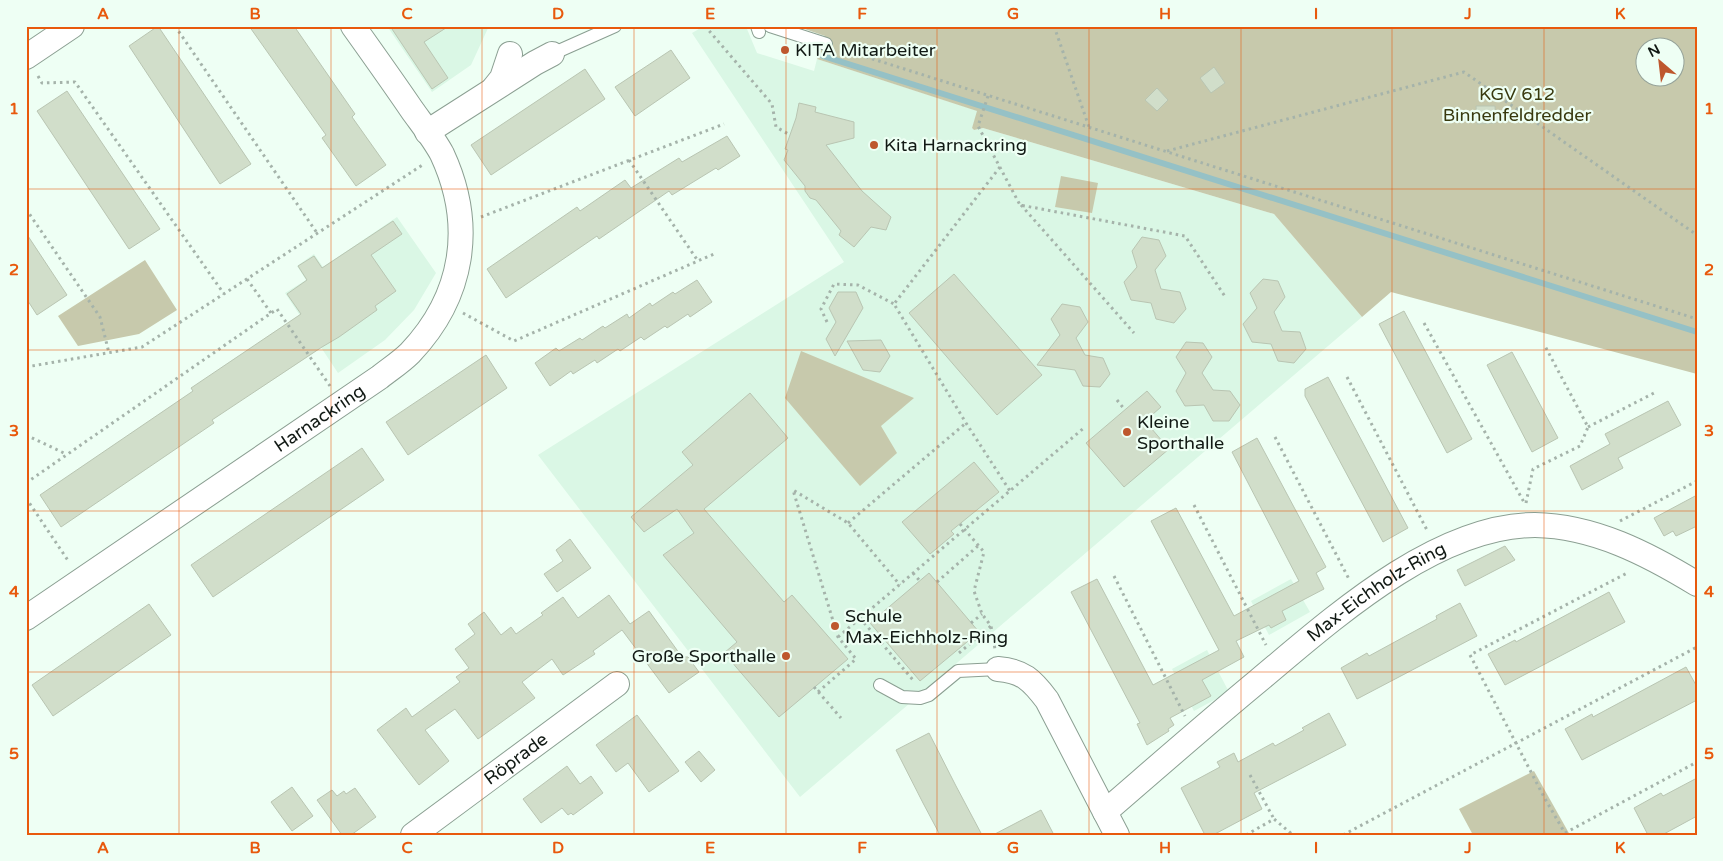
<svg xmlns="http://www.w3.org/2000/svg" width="1723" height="861" font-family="'Varela Round',sans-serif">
  <rect width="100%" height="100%" fill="#eefff4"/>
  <path fill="#daf7e5" d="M387 26H489L471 65 432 92Z
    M704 26H740L747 29 757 53 814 71 817 59 978 111 972 128 974 130 983 128 1274 214 1362 317 800 797 538 455 844 262 692 33Z
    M397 217 436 273 414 310 385 340 338 373 285 293 306 280 297 266 314 254 323 267Z
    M1291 579 1310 612 1269 635 1251 601Z
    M1207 650 1229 692 1194 711 1172 669Z"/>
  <path fill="#c7c9ac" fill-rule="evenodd" d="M796 26H1697V374L1391 292 1362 317 1274 214 983 128 974 130 972 128 977 111 817 59 825 36ZM1646 48H1676V78H1646Z
    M1061 176 1098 183 1092 213 1055 207Z
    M145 260 177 310 139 334 78 346 58 316Z
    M801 351 914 398 881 426 897 453 860 486 785 398Z
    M1534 771 1570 835H1473L1459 809Z"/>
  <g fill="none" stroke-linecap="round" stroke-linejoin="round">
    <path stroke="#95c1c6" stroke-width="6" d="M823 56 1697 332"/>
  </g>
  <path fill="#d1deca" stroke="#b9c5b2" d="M158 26 251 164 220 184 129 46Z
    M249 26H294L355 114 352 117 386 165 356 186 322 138 326 135Z
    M390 26H449L424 42 448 78 432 89Z
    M671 50 690 78 635 116 615 87Z
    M1214 67 1225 83 1211 93 1200 78Z
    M585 69 605 99 491 175 471 145Z
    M1157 88 1168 100 1157 111 1145 100Z
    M67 91 160 229 129 249 37 111Z
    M799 103 816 107 815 112 854 122V138L826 145 862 191 891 217 886 230 871 227 854 247 839 235 841 231 816 200 810 198 805 191V186L784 160 788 150 785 149 796 118Z
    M1476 106H1495L1496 123 1477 124Z
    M727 136 740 156 718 170 716 168 672 195 669 191 599 239 597 236 506 298 487 269 577 207 580 211 625 180 631 188 679 158 682 162Z
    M393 221 402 234 371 255 396 291 375 306 377 310 339 337 322 347 212 420 214 423 61 527 40 495 193 391 191 388 301 314 287 294 307 280 298 266 314 256 322 268Z
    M26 233 67 295 37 315 26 298Z
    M1142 237 1159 240 1166 256 1155 270 1161 289 1180 292 1186 309 1174 323 1156 319 1151 303 1131 300 1124 282 1137 267 1132 251Z
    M954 274 1042 375 997 415 909 313Z
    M1263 279 1278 281 1285 297 1274 312 1282 331 1300 332 1306 349 1294 363 1278 361 1271 344 1252 342 1243 324 1257 308 1250 293Z
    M697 280 712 302 690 317 688 314 667 328 665 326 644 340 641 337 620 351 618 349 597 363 595 360 573 374 571 371 550 386 535 363 556 348 559 351 580 338 582 340 603 326 605 328 627 314 629 318 650 303 652 306 673 292 675 294Z
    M838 292H856L863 308 835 356 826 339 836 322 829 308Z
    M1062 304 1080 307 1088 322 1076 338 1085 355 1103 358 1110 374 1100 387 1083 386 1075 370 1037 365 1060 335 1051 319Z
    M1404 311 1472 439 1447 453 1379 324Z
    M881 340 890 356 880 372 863 370 847 341Z
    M1186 342 1203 343 1212 357 1202 373 1213 390 1230 391 1240 405 1229 421H1213L1204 405 1185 406 1176 391 1186 373 1176 357Z
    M1512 352 1558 438 1532 452 1487 365Z
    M486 355 507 388 408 455 386 422Z
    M1328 377 1408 528 1383 542 1305 396V389Z
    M1147 391 1161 407 1145 421 1169 449 1124 487 1086 443Z
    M750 393 788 438 704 509 784 602 792 595 848 659 779 717 724 653 737 642 663 555 694 533 677 509 644 532 631 517 693 465 682 452Z
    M1668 401 1681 425 1618 458 1623 468 1582 490 1570 466 1610 444 1605 434Z
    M1257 438 1326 567 1316 573 1324 589 1282 611 1286 620 1271 628 1269 625 1236 641 1244 657 1202 680 1211 696 1170 718 1174 725 1168 729 1169 731 1147 745 1137 724 1140 723 1071 592 1097 579 1153 685 1219 650 1151 521 1176 508 1234 616 1299 581 1232 452Z
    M362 448 384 480 213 597 191 565Z
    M974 462 999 492 951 531 954 534 930 554 902 522Z
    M1697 495V526L1676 536 1673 531 1664 536 1654 518Z
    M570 539 591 568 557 592 544 574 563 561 556 550Z
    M1505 546 1515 560 1465 586 1457 570Z
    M929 573 979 632 920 681 870 623Z
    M1609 592 1625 622 1505 685 1488 654 1515 640 1516 642Z
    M609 595 630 624 649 611 682 657H688L699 672 669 693 622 630 593 651 595 654 563 675 552 659 522 682 535 698 478 739 455 709 425 730 449 761 419 785 377 730 406 708 412 717 460 682 456 677 469 668 455 649 475 634 468 624 484 612 501 635 511 627 516 634 543 615 541 613 563 597 578 618Z
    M1460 603 1477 636 1357 699 1341 668 1367 653 1369 656 1437 619 1436 616Z
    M149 604 171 635 53 716 32 685Z
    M1686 667 1697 687V700L1582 760 1565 729 1592 714 1593 717Z
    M1329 713 1346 745 1254 793 1262 809 1213 835H1205L1181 788 1220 767 1217 762 1234 753 1238 762 1273 743 1275 746 1304 730 1302 728Z
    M637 715 679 771 649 792 628 763 616 772 596 745Z
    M929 733 956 786 982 835H940L923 803 896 750Z
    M699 751 715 770 701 782 685 762Z
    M567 766 580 784 591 776 603 793 573 815 571 813 568 815 562 808 541 823 523 799Z
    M1697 778V816L1662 835H1648L1634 808 1661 793 1663 796Z
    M292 787 313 816 292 831 271 802Z
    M355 788 376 817 351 835H342L317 800 332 790 337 796 344 791 346 794Z
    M1041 810 1054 835H993Z"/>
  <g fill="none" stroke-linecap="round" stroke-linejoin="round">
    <g stroke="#8b9f92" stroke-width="14">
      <path id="service" d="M757 26 759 32
        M770 26 826 44
        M552 54 615 26
        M880 685 902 697 920 698 929 695 958 671 998 669"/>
    </g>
    <g stroke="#8b9f92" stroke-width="26">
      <g id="minor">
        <path d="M26 57 72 26"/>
        <path d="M494 88 502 78 510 54"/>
        <path d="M427 132 535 63 552 54"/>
        <path id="s1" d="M26 618 380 377C390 369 401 362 410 353 464 296 475 225 442 154 434 139 422 124 412 110 393 82 373 54 353 26"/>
        <path d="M998 669C1023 671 1032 680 1047 700L1105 812"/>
        <path id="s2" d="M413 835 617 684"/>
        <path id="s3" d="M1117 835 1105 812C1156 768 1206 724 1258 681 1331 620 1435 525 1535 525 1594 526 1648 554 1697 584"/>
      </g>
    </g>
    <path stroke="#a5b3aa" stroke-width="3" stroke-dasharray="2.5 4" stroke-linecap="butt" d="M175 26 317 233
      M705 26 772 104 776 127 790 135
      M1054 26 1089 127
      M841 49 1697 319
      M38 76 42 83 75 82 224 294
      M988 96 978 126 1020 205 1185 236 1226 298
      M1167 151 1464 72 1697 235
      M629 160 698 261
      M1000 167 894 304 966 423 1010 491
      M1021 205 1134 333
      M26 209 100 317 109 353
      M481 217 724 124
      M247 279 271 313
      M463 313 514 341 714 254
      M827 322 821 309 834 284 858 285 894 304
      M1424 323 1525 504
      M26 367 142 347 424 164
      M1347 377 1428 532
      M1117 400 1125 410
      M1588 427 1654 393
      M26 435 66 454
      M1275 437 1350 581
      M26 483 277 309 330 386
      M26 498 69 562
      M1526 503 1533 469 1580 446 1588 427 1545 346
      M1194 505 1266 645
      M1620 521 1697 481
      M848 523 966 423
      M960 524 984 552 974 591 982 614 991 626 995 649
      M913 573 920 581
      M1114 576 1185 716
      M937 582 979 545
      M860 618 913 680
      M971 623 982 614
      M838 637 1085 427
      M959 653 991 626
      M814 687 841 718
      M818 692 856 659 838 637 793 490 848 523 900 585
      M1250 775 1274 819
      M1565 833 1697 762
      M1246 835 1274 819 1293 835
      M1343 835 1697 647
      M1566 835 1544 797 1470 655 1629 572"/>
    <use href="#service" stroke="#fff" stroke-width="12"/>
    <use href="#minor" stroke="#fff" stroke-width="24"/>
  </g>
  <path fill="none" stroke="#e8590c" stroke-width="1" stroke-opacity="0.55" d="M179 26V835M331 26V835M482 26V835M634 26V835M786 26V835M937 26V835M1089 26V835M1241 26V835M1392 26V835M1544 26V835M26 189H1697M26 350H1697M26 511H1697M26 672H1697"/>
  <g fill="#be572d" stroke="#eefff4" stroke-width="2">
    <circle cx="785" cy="50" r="5"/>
    <circle cx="874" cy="145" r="5"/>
    <circle cx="1127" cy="432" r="5"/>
    <circle cx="835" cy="626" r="5"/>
    <circle cx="786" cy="656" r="5"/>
  </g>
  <g text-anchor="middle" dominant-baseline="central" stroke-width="4.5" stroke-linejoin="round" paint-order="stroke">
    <g font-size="18" fill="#111914" stroke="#eefff4" text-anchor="start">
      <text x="795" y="50">KITA Mitarbeiter</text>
      <text x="884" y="145">Kita Harnackring</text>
      <text x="1137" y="422">Kleine<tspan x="1137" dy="21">Sporthalle</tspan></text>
      <text x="845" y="616">Schule<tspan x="845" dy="21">Max-Eichholz-Ring</tspan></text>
      <text x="776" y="656" text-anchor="end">Große Sporthalle</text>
    </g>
    <g font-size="18" fill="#38390e" stroke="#eefff4">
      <text x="1517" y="94">KGV 612<tspan x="1517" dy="21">Binnenfeldredder</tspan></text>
    </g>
    <g font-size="18" fill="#111914" stroke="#eefff4">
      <text stroke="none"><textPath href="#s1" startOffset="355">Harnackring</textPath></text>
      <text stroke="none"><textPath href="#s3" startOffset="376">Max-Eichholz-Ring</textPath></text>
      <text stroke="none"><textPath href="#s2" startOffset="128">Röprade</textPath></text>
    </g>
  </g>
  <rect width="1723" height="861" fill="none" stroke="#eefff4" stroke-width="55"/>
  <g transform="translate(1660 62) rotate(332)"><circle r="24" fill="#eefff4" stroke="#96a39a"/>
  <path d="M0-4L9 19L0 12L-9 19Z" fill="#be572d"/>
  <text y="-8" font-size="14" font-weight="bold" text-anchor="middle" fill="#111914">N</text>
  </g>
  <rect x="28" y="28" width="1668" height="806" fill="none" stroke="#e8590c" stroke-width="2"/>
  <g font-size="16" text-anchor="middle" font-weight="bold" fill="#e8590c">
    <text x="103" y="19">A</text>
    <text x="255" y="19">B</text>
    <text x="407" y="19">C</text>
    <text x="558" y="19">D</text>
    <text x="710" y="19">E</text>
    <text x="862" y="19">F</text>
    <text x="1013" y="19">G</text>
    <text x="1165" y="19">H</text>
    <text x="1316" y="19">I</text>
    <text x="1468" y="19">J</text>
    <text x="1620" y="19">K</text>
    <text x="14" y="114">1</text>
    <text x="1709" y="114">1</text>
    <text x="14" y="275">2</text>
    <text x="1709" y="275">2</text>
    <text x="14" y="436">3</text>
    <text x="1709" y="436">3</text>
    <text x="14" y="597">4</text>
    <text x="1709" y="597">4</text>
    <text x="14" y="759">5</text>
    <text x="1709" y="759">5</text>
    <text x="103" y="853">A</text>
    <text x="255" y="853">B</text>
    <text x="407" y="853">C</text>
    <text x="558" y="853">D</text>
    <text x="710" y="853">E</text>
    <text x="862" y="853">F</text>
    <text x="1013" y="853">G</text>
    <text x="1165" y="853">H</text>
    <text x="1316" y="853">I</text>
    <text x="1468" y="853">J</text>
    <text x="1620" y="853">K</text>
  </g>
</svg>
